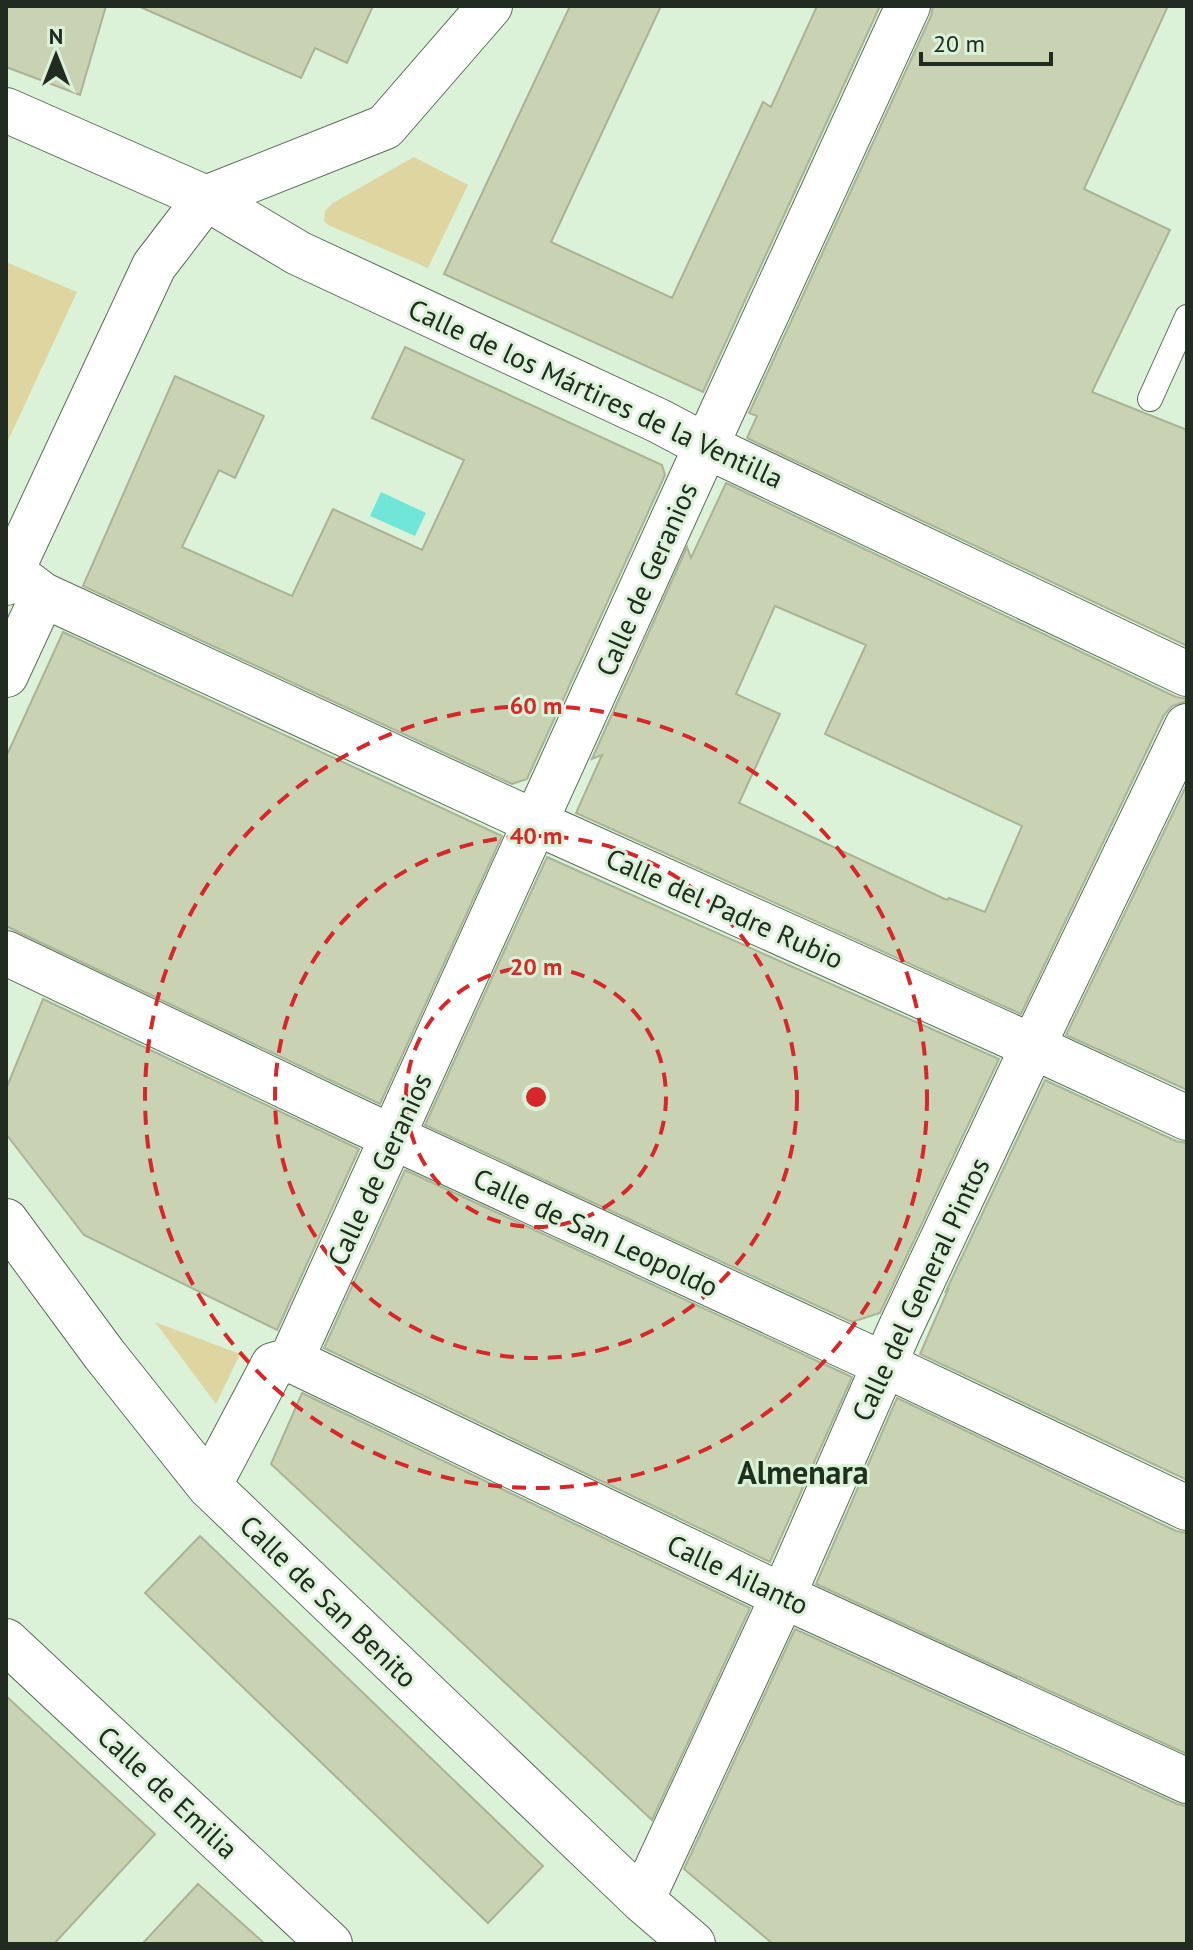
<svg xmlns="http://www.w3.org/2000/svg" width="1193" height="1950" font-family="'PT Sans',sans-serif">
  <rect width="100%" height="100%" fill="#dbf2d8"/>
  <path fill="#ded5a1" d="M414 157 468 185 428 268 328 225 324 221 325 211 333 203Z
    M6 262 77 292 6 445Z
    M155 1322 240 1354 216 1404Z"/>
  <path fill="#70e6d8" d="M381 492 426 513 415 536 370 516Z"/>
  <path fill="#c9d2b3" stroke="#aab395" stroke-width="2" fill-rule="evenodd" d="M6 6H106L80 95 6 67Z
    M138 6H373L347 63 315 48 301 78Z
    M570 6H661L551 242 672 298 763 102 771 107 817 6H880L703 392 444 274Z
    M933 6H1168L1084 189 1170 230 1092 392 1187 430V646L747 438 757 416 749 413 931 16Z
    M405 347 662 465 665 475 527 779 512 784 83 586 175 376 264 416 235 478 219 470 182 547 292 596 333 509 422 550 464 460 372 418Z
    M726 483 1176 697 1187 699V701L1172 706 1164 715 1021 1014 576 813 602 755 592 759 687 547 691 558ZM775 606 866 645 825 734 1022 826 985 912 949 898 947 900 739 803 780 714 736 694Z
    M63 632 502 836 380 1104 6 926V757Z
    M1187 784V1090L1066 1035Z
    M547 857 999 1059 880 1313 852 1322 425 1125Z
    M43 999 359 1149 277 1330 84 1235 6 1134V1089Z
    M1045 1080 1176 1141 1187 1143V1480L920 1354 948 1290 946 1291Z
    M405 1170 852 1377 770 1562 324 1348Z
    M302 1393 750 1608 652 1820 271 1464Z
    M897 1398 1176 1531 1187 1533V1754L816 1584Z
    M200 1536 543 1866 488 1923 145 1593Z
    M795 1629 1177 1804 1187 1806V1944H773L684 1869Z
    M6 1696 155 1834 54 1944H6Z
    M198 1884 265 1944H142Z"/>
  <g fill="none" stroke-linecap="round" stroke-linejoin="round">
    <g stroke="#5a6f58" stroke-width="26">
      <path id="lane" d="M1150 399 1187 317"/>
    </g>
    <g stroke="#5a6f58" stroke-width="46">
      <path id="street" d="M6 110 206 198 298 253 659 421 706 446 1187 674
        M6 567 43 595 561 834 1012 1037 1187 1118
        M6 583 154 266 206 198 385 127 490 6
        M6 675 43 595
        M6 953 358 1121 866 1356 1187 1508
        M6 1221 104 1354 209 1486 642 1900 693 1944
        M291 1360 702 455 908 6
        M291 1360 783 1596 1187 1781
        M209 1486 273 1365 291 1360
        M6 1641 330 1944
        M642 1900 783 1596 899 1331 1033 1046 1187 726"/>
    </g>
    <use href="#lane" stroke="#fff" stroke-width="24"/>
    <use href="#street" stroke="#fff" stroke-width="44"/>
  </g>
  <g fill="none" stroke="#d62828" stroke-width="4" stroke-dasharray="14 10">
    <circle cx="536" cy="1097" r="130"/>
    <circle cx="536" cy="1097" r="261"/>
    <circle cx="536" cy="1097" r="391"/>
  </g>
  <g text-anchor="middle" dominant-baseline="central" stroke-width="6" stroke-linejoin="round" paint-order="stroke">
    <g font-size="28" fill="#222b21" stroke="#dbf2d8">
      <text transform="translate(596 393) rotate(25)">Calle de los Mártires de la Ventilla</text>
      <text transform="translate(646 579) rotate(-66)">Calle de Geranios</text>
      <text transform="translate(725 908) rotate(24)">Calle del Padre Rubio</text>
      <text transform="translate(379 1169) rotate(-65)">Calle de Geranios</text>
      <text transform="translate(596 1232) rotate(25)">Calle de San Leopoldo</text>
      <text transform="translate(920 1289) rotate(-65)">Calle del General Pintos</text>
      <text transform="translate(738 1574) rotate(25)">Calle Ailanto</text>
      <text transform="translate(329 1601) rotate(44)">Calle de San Benito</text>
      <text transform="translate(168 1792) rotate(43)">Calle de Emilia</text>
    </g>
    <g font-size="32" font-weight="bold" fill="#1e311d" stroke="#dbf2d8">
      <text x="803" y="1472">Almenara</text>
    </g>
  </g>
  <circle cx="536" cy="1097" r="12" fill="#d62828" stroke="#dbf2d8" stroke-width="4"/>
  <g font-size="24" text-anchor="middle" font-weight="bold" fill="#d62828" stroke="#dbf2d8" stroke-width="6" stroke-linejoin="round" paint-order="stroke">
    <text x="536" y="714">60 m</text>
    <text x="536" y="844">40 m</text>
    <text x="536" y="975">20 m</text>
  </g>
  <rect width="1193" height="1950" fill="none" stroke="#222b21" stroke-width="16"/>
  <g transform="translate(56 56)" stroke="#dbf2d8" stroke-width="6" paint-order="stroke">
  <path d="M0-6L14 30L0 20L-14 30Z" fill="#222b21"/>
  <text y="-12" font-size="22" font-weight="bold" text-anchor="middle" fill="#222b21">N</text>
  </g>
  <path d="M921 52v12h130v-12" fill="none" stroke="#222b21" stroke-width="4"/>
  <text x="933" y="52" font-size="24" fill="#222b21" stroke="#dbf2d8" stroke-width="6" paint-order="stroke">20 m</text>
</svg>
